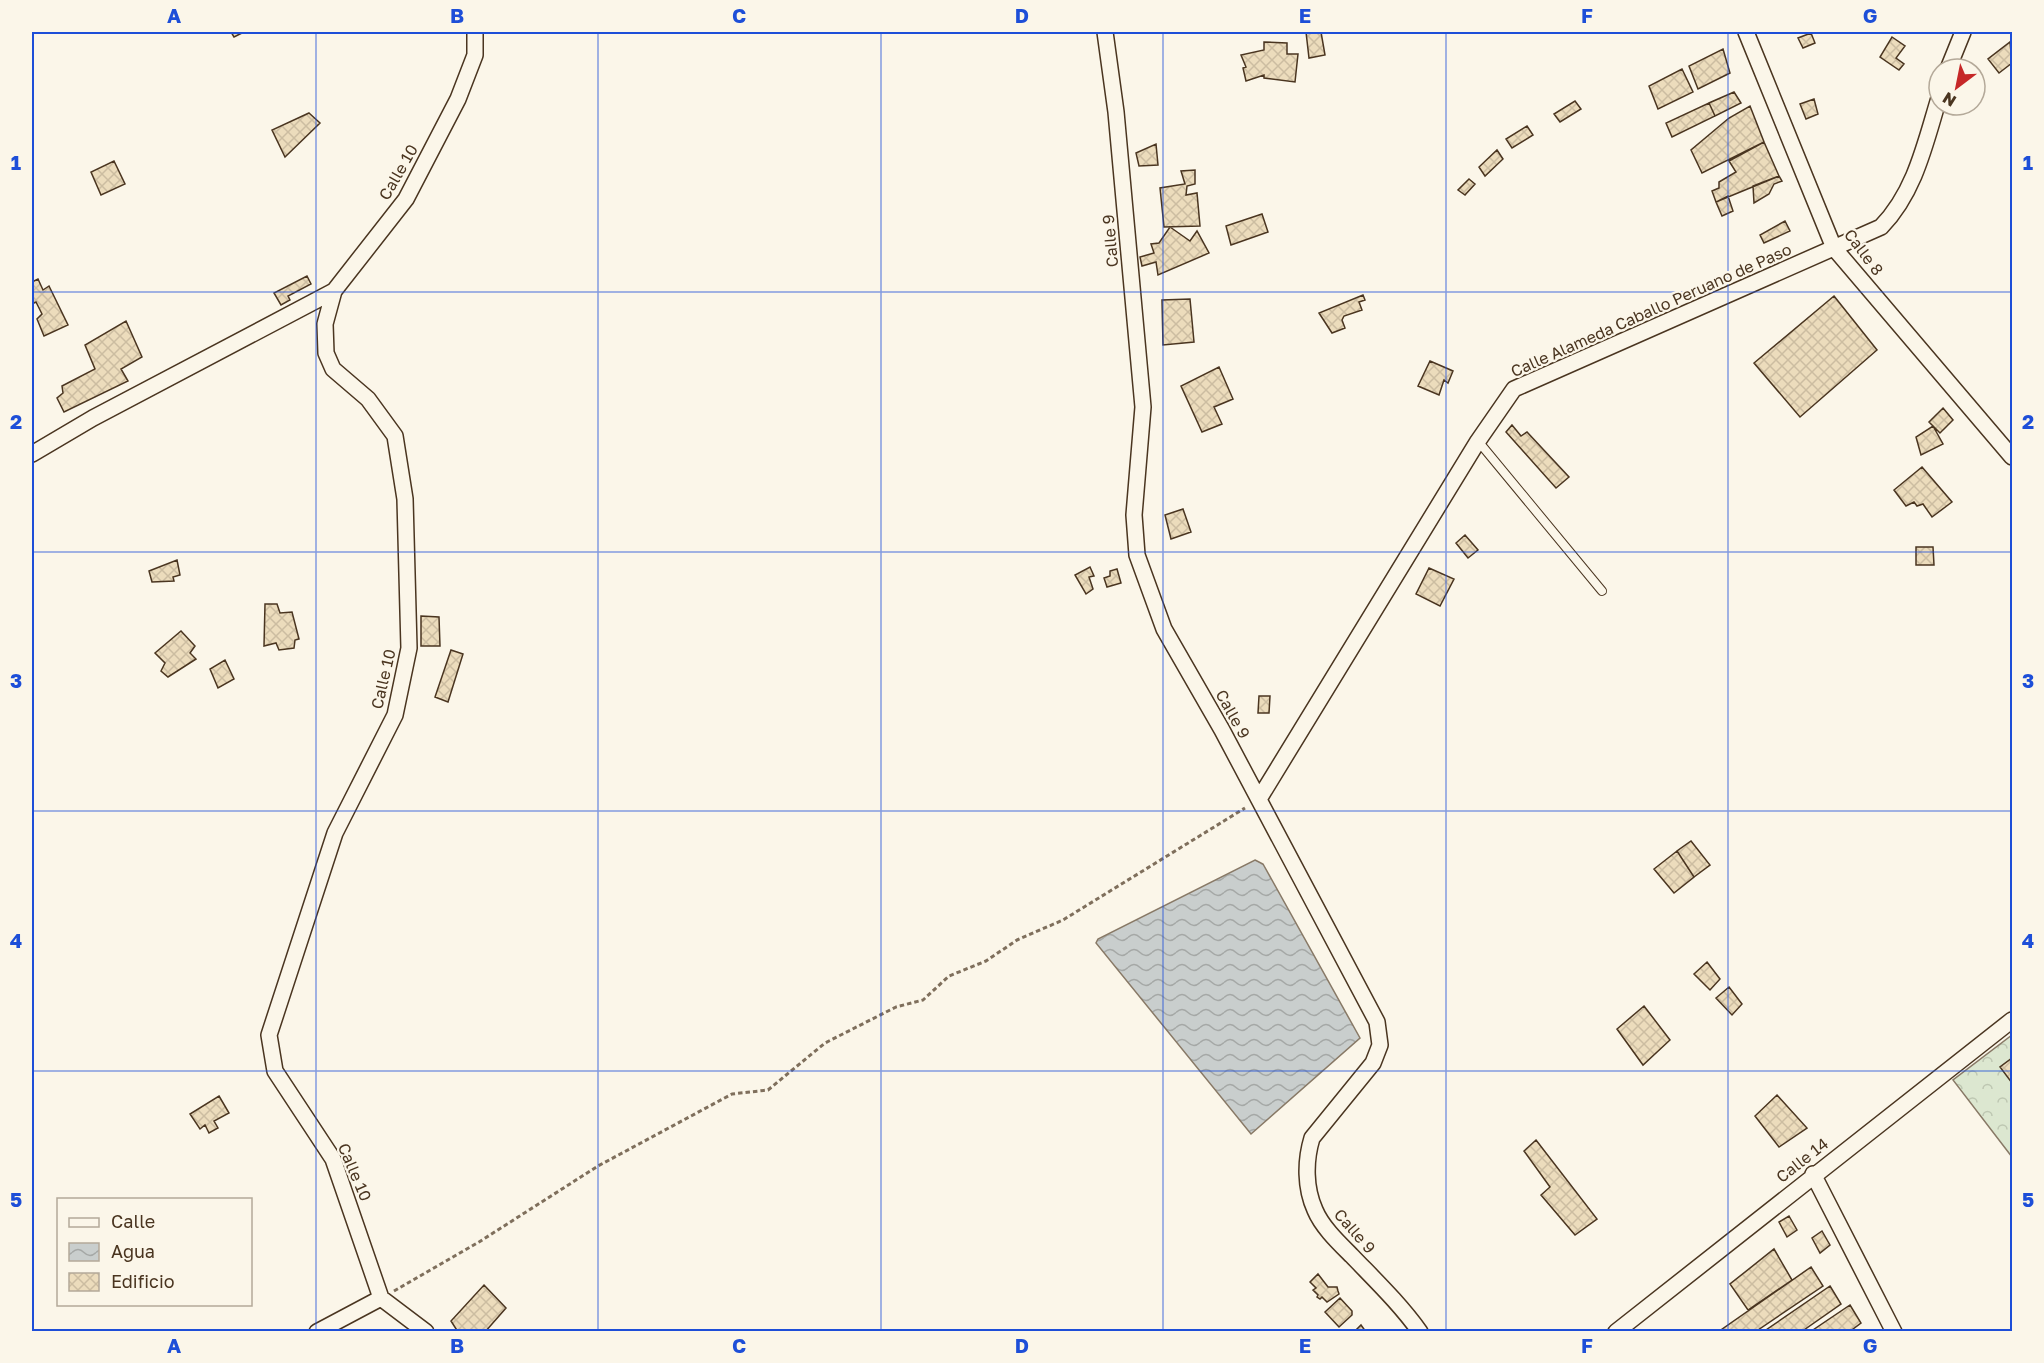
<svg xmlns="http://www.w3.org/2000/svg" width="2044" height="1363" font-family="'Golos Text',sans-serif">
  <defs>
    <pattern id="park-crowns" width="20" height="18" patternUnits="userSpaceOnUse" patternTransform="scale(1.5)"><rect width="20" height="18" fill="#dce7d0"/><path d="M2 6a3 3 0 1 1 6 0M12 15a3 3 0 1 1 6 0" fill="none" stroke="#bec7b2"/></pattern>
    <pattern id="water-waves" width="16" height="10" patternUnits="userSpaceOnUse" patternTransform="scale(1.5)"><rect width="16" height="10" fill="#c9cecd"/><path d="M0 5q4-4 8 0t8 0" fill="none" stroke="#a5a8a6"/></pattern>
    <pattern id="building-cross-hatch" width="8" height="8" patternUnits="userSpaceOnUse" patternTransform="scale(1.5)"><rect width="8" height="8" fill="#ecdcbc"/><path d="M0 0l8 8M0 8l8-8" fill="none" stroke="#ccbda1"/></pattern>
  </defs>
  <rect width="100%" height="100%" fill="#fbf6e9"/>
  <path fill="url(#park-crowns)" stroke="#887966" stroke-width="1.5" d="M2012 1035V1157L1953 1080Z"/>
  <path fill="url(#water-waves)" stroke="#887966" stroke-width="1.5" d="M1255 860 1263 864 1360 1038 1251 1134 1096 943 1098 939Z"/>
  <path fill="url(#building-cross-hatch)" stroke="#4a3520" stroke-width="1.5" d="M231 32H244L234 37Z
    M1306 32H1321L1325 55 1309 58Z
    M1811 33 1815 43 1803 48 1798 38Z
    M1892 37 1905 46 1896 58 1904 64 1899 70 1880 57Z
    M1264 42 1287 43V54H1298L1295 82 1264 78V75L1246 81 1243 68 1246 67 1241 55 1264 50Z
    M2010 42 2012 63 1999 73 1988 59Z
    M1723 49 1730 73 1698 89 1689 66Z
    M1682 69 1693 92 1658 109 1649 86Z
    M1734 92 1741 103 1715 116 1709 103Z
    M1814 99 1818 114 1806 119 1800 104Z
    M1575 101 1581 109 1560 122 1554 114Z
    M1709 103 1715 116 1672 137 1666 123Z
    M1750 106 1764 142 1702 173 1691 150 1729 118Z
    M309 113 320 123 285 157 272 130Z
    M1527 126 1533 135 1512 148 1506 139Z
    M1764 142 1779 176 1716 202 1712 191 1719 188V182L1736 172 1729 161Z
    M1156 144 1158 165 1139 166 1136 153Z
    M1497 150 1503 159 1485 176 1479 167Z
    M114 161 125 184 101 195 91 172Z
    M1195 170V184L1187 186 1186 195 1197 193 1200 226 1164 227 1160 188 1185 184 1181 171Z
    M1779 176 1782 181 1774 184 1769 194 1754 203 1753 186Z
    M1469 179 1475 184 1465 195 1458 190Z
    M1728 196 1733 211 1722 216 1716 202Z
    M1262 214 1268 232 1231 245 1226 226Z
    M1785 221 1790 231 1764 243 1760 235Z
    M1170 227 1190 241 1197 231 1209 253 1158 275 1156 262 1142 266 1140 257 1154 253 1151 244 1159 243Z
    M307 276 311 284 288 296 290 300 281 305 274 293Z
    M38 279 43 290 49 286 68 325 44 336 37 319 42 314 36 302 32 304V282Z
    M1363 295 1365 300 1359 302 1362 310 1344 316 1342 320 1345 328 1332 333 1319 313Z
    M1834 296 1877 350 1800 417 1754 363Z
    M1190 299 1194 342 1163 345 1162 300Z
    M126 321 142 357 121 369 128 381 64 412 57 398 63 393 62 386 95 369 85 345Z
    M1430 361 1453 371 1448 383 1444 380 1439 395 1418 386Z
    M1219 367 1233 399 1214 407 1222 424 1202 432 1181 386Z
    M1943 408 1953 420 1940 433 1929 422Z
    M1512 425 1521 436 1527 432 1569 477 1556 488 1506 432Z
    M1933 426 1943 444 1921 455 1916 437Z
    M1922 467 1952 502 1932 517 1923 504 1917 506 1914 502 1906 506 1894 490Z
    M1183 509 1191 532 1171 539 1165 515Z
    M1465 535 1478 550 1468 558 1456 543Z
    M1916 547H1933L1934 565H1916Z
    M177 560 180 575 173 577 174 581 152 582 149 571Z
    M1090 567 1094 576 1089 577 1093 589 1086 594 1075 575Z
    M1429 568 1454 579 1440 606 1416 594Z
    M1117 569 1121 583 1107 587 1104 578 1110 576V571Z
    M265 604H277L280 613 292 612 299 639 295 640 294 648 279 650 276 643 264 646Z
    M421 616 439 617 440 646H421Z
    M181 631 195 646 190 653 196 659 168 677 161 671 165 663 155 653Z
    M451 650 463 654 448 702 435 697Z
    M225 660 234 679 218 688 210 669Z
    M1259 696H1270L1269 713H1258Z
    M1691 841 1710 865 1694 877 1677 851Z
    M1677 851 1694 877 1674 893 1654 869Z
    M1707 962 1720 979 1710 990 1694 974Z
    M1729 987 1742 1004 1732 1015 1716 998Z
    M1644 1006 1670 1040 1643 1065 1617 1029Z
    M2012 1058V1083L2000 1067Z
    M1777 1095 1807 1128 1779 1147 1755 1116Z
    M219 1096 229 1113 214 1121 218 1128 209 1133 205 1125 200 1129 190 1114Z
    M1536 1140 1597 1219 1575 1235 1541 1195 1550 1187 1524 1151Z
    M1789 1216 1797 1230 1787 1237 1779 1222Z
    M1822 1231 1830 1245 1820 1253 1812 1238Z
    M1774 1249 1792 1280 1748 1310 1730 1284Z
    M1811 1267 1823 1286 1755 1332H1718Z
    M1318 1274 1328 1287H1337L1338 1291 1339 1294 1327 1302 1322 1297 1320 1299 1317 1297 1318 1295 1313 1290 1316 1288 1310 1282Z
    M484 1285 506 1308 485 1332H458L451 1321Z
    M1830 1286 1841 1304 1801 1332H1763Z
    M1340 1298 1352 1311V1315L1339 1327 1325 1312Z
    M1850 1305 1861 1323 1849 1332H1810Z
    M1361 1325 1366 1332H1354Z"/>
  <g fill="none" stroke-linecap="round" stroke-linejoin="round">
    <g stroke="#4a3520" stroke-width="10">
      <path id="lane" d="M1478 441 1602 591"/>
    </g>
    <g stroke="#4a3520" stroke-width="18">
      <path id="street" d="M1105 32 1116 112 1143 407 1134 515 1137 555 1164 629 1222 730 1377 1022 1380 1045 1373 1063 1312 1138C1305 1161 1305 1188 1315 1210 1322 1227 1339 1243 1352 1256 1376 1281 1400 1304 1420 1332
        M1746 32 1834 248 2012 457
        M1948 69 1963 32
        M32 454 93 418 334 291
        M1259 799 1478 441 1514 389 1881 227C1915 192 1925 144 1939 98
        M1813 1174 1894 1332
        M317 1332 381 1298
        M426 1332 381 1298 333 1159 275 1071 269 1035 335 833 395 715 409 648 405 499 395 436 368 399 333 369 326 353 325 324 334 291 406 199 458 99 475 55V32
        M1616 1332 2012 1020"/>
    </g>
    <path stroke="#7f6f5c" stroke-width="3" stroke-dasharray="4.5 3" stroke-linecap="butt" d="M394 1291 479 1242 598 1166 732 1094 768 1090 825 1043 896 1007 923 1000 949 976 986 961 1017 940 1063 920 1245 808"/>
    <use href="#lane" stroke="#fbf6e9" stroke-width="8"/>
    <use href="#street" stroke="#fbf6e9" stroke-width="15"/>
  </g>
  <path fill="none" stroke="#1d4ed8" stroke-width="1.5" stroke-opacity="0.55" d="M316 32V1332M598 32V1332M881 32V1332M1163 32V1332M1446 32V1332M1728 32V1332M32 292H2012M32 552H2012M32 811H2012M32 1071H2012"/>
  <g text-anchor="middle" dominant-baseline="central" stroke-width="4.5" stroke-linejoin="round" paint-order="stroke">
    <g font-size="16" fill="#4a3520" stroke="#fbf6e9">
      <text transform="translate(398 172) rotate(-60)">Calle 10</text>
      <text transform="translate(1110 241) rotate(-95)">Calle 9</text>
      <text transform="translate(1864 252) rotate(53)">Calle 8</text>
      <text transform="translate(1651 310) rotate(-24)">Calle Alameda Caballo Peruano de Paso</text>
      <text transform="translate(383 679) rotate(-77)">Calle 10</text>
      <text transform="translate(1233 714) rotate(61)">Calle 9</text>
      <text transform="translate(1802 1160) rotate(-38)">Calle 14</text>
      <text transform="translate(355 1172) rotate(67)">Calle 10</text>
      <text transform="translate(1355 1231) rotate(49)">Calle 9</text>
    </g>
  </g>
  <rect width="2044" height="1363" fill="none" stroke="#fbf6e9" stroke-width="66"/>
  <rect x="57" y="1198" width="195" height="108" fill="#fbf6e9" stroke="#b4a999" stroke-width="1.5"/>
  <rect x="69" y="1218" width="30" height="9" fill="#fbf6e9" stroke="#b4a999" stroke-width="1.5"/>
  <text x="111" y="1228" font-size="18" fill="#4a3520">Calle</text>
  <rect x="69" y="1243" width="30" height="18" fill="url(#water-waves)" stroke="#b4a999" stroke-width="1.5"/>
  <text x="111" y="1258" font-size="18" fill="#4a3520">Agua</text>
  <rect x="69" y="1273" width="30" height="18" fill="url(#building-cross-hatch)" stroke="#b4a999" stroke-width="1.5"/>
  <text x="111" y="1288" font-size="18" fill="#4a3520">Edificio</text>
  <g transform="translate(1957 87) rotate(212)"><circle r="28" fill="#fbf6e9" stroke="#b4a999" stroke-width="1.5"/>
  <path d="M0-4.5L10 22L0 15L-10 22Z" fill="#c62828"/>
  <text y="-9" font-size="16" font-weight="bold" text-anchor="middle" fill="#4a3520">N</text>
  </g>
  <rect x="33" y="33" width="1978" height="1297" fill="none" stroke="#1d4ed8" stroke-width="2"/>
  <g font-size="20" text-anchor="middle" font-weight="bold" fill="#1d4ed8">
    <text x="174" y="23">A</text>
    <text x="457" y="23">B</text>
    <text x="739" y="23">C</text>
    <text x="1022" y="23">D</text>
    <text x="1305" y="23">E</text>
    <text x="1587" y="23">F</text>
    <text x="1870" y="23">G</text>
    <text x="16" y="170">1</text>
    <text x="2028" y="170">1</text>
    <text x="16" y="429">2</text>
    <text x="2028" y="429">2</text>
    <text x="16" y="688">3</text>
    <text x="2028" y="688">3</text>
    <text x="16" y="948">4</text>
    <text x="2028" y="948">4</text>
    <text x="16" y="1207">5</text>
    <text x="2028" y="1207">5</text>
    <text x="174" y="1353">A</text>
    <text x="457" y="1353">B</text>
    <text x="739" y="1353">C</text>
    <text x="1022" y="1353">D</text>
    <text x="1305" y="1353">E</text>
    <text x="1587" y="1353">F</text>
    <text x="1870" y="1353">G</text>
  </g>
</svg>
